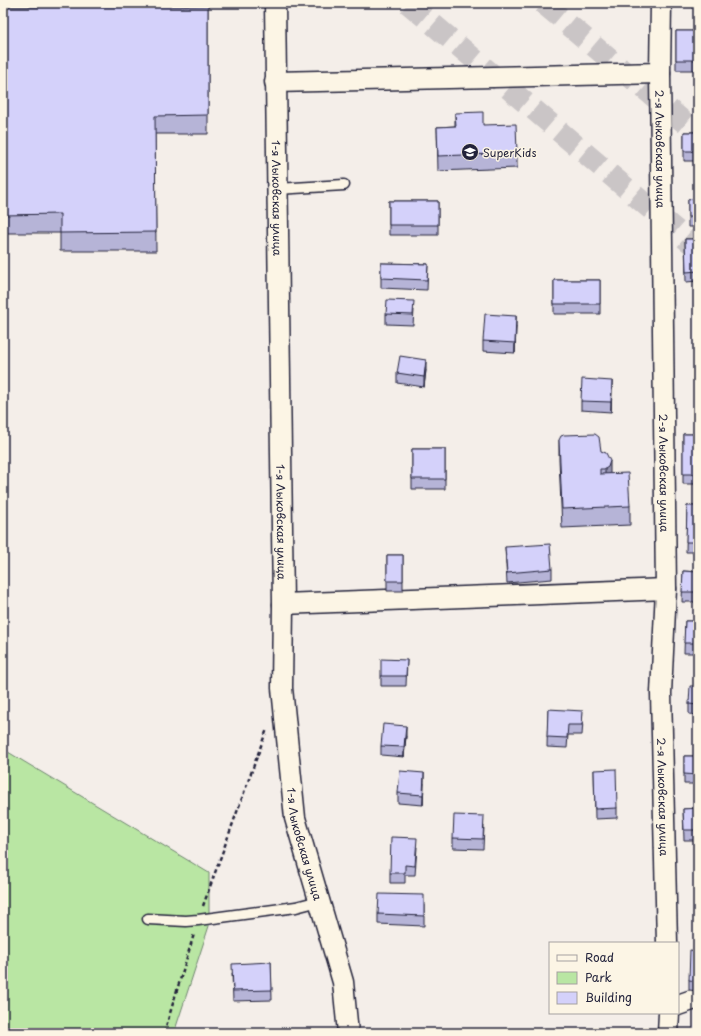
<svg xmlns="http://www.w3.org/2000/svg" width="701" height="1036" font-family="'Playpen Sans',sans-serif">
  <rect width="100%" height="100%" fill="#f4eee9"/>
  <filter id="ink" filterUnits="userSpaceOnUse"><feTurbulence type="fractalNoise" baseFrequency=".025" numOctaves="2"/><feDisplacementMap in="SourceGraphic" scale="8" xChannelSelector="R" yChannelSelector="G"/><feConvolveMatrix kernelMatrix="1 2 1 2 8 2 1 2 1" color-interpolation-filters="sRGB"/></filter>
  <g filter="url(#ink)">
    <path fill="#b9e6a3" stroke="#6e846f" d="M3 749 209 873V926L174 1033H3Z"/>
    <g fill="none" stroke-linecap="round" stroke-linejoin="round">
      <path stroke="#cac5c6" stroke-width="22" stroke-dasharray="22 11" stroke-linecap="butt" d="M408 3 698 249
        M543 3 698 134"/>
      <g stroke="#22223b" stroke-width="13">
        <path id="service" d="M277 189 344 185
          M148 919 186 921 198 920 296 907 319 901"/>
      </g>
      <g stroke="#22223b" stroke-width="23">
        <g id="minor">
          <path id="s1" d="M275 3 283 604 282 688 295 818 343 982 348 1033"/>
          <path id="s2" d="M661 3 660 73 666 589 661 693 667 943"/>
          <path d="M275 82 660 73"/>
          <path d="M283 604 666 589"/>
          <path d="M678 1005 698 998"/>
          <path d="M668 1033 669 1013"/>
        </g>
      </g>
      <path stroke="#22223b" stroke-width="2.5" stroke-dasharray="4 3" stroke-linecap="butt" d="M203 906 267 729
        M164 1033 194 934"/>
      <use href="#service" stroke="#fcf5e5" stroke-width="10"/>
      <use href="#minor" stroke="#fcf5e5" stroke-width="20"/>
    </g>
    <path fill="#b6b4d7" stroke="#22223b" d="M208 6V134H155L156 251H60V233H3V7Z
      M676 31H696V70H676Z
      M455 113 483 125 517 153V168L438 171 437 127 455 126Z
      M684 132H698V161H684Z
      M698 198V227H688V199Z
      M389 201H438V235H389Z
      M685 239H698V281L686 282Z
      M381 263 428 264 427 290 381 288Z
      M554 280H600V314H554Z
      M414 310 413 325 386 324V314Z
      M516 326 515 353 483 351V341Z
      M426 370 424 387 397 383V373Z
      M612 390 611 412 581 410V401Z
      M683 434H698V484H683Z
      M559 440 601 451 610 474 630 506V525L562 528 559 459Z
      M412 449H445V489H412Z
      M687 506H698V552H686Z
      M505 547 552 569V579L507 583Z
      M387 555H403V591H387Z
      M683 571 698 572V602H682Z
      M685 621H698V653H684Z
      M407 660 406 686H381V676Z
      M698 686V715L689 714V704Z
      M548 709 583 721 582 735H568L567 748 547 747Z
      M406 736 404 757 381 755V746Z
      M684 756H698V784H684Z
      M594 770 617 808V818L595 819Z
      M424 783 423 805 398 803V793Z
      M698 808V840H684L683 809Z
      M484 826 483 849 453 848V838Z
      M417 847 415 875H405V883H390V873Z
      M697 892H698V920L697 907Z
      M424 905V926L378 924V914Z
      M698 951V991L689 990V980Z
      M271 962 272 1000 233 1001 232 973Z"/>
    <path fill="#9492af" stroke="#22223b" d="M516 316V326L515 353V343Z
      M426 360V370L424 387V377Z
      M612 381V390L611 412V402Z
      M610 461V480L605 488V469Z
      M406 726V736L404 757V747Z
      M424 773V783L423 805V795Z"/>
    <path fill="#d4d1fa" stroke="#22223b" d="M208 6V115L155 116 156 232 60 233V214L3 215V7Z
      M676 31H696V60H676Z
      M483 112V125L516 124 517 153 438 156 437 127 456 126 455 113Z
      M684 132H698V151H684Z
      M698 198V217H688V199Z
      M389 201H438V225H389Z
      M685 239H698V271L686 272Z
      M381 263 428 264 427 280 381 278Z
      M554 280H600V304H554Z
      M387 300 414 301 413 315 386 314Z
      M485 314 516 316 515 343 483 341Z
      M400 356 426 360 424 377 397 373Z
      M582 379 612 381 611 402 581 401Z
      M595 434 599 437 601 451 606 453 610 461 608 467 605 469H600V474L628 473 630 506 562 509 559 440 561 436 564 435Z
      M683 434H698V474H683Z
      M412 449H445V479H412Z
      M687 506H698V542H686Z
      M550 544 552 569 507 573 505 547Z
      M387 555H403V581H387Z
      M683 571 698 572V592H682Z
      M685 621H698V643H684Z
      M381 659 407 660 406 676H381Z
      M690 686H698V705L689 704Z
      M548 709 583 711 582 725H568L567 738 547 737Z
      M383 724 406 726 404 747 381 746Z
      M684 756H698V775L684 774Z
      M616 769 617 808 595 809 594 770Z
      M400 771 424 773 423 795 398 793Z
      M698 808V830H684L683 809Z
      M454 815 484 816 483 839 453 838Z
      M391 837 417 838 415 866 405 865V873H390Z
      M697 892H698V906Z
      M379 894 424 895V916L378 914Z
      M690 950 698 951V981L689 980Z
      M271 962 272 990 233 991 232 964Z"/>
  </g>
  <defs>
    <g id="school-disc" transform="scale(0.9)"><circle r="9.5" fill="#22223b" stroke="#fcf5e5"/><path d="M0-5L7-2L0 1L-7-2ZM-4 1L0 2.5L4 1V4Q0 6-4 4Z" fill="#fff"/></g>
  </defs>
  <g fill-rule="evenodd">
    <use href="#school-disc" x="470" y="152"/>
  </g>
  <g text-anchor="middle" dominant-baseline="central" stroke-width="3" stroke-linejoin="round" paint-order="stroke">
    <g font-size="11" fill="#22223b" stroke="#fcf5e5">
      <text stroke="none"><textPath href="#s2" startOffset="146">2-я Лыковская улица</textPath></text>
      <text stroke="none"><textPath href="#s1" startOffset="195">1-я Лыковская улица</textPath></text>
      <text stroke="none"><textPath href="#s2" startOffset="470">2-я Лыковская улица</textPath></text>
      <text stroke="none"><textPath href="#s1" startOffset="519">1-я Лыковская улица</textPath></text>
      <text stroke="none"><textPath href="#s2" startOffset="794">2-я Лыковская улица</textPath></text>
      <text stroke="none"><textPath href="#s1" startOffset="843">1-я Лыковская улица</textPath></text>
    </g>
    <g font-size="11" fill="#22223b" stroke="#fcf5e5" text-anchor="start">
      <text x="483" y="152">SuperKids</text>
    </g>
  </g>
  <rect width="701" height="1036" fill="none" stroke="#fcf5e5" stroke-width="16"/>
  <rect x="8" y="8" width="685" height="1020" fill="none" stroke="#22223b" stroke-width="1.5" filter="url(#ink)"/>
  <rect x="549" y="942" width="130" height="72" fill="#fcf5e5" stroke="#a5a1a1"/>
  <rect x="557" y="955" width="20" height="6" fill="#fcf5e5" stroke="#a5a1a1"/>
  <text x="585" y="962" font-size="12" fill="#22223b">Road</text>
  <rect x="557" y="972" width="20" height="12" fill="#b9e6a3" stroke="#a5a1a1"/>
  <text x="585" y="982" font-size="12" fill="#22223b">Park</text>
  <rect x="557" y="992" width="20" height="12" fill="#d4d1fa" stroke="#a5a1a1"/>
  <text x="585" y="1002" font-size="12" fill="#22223b">Building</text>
</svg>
